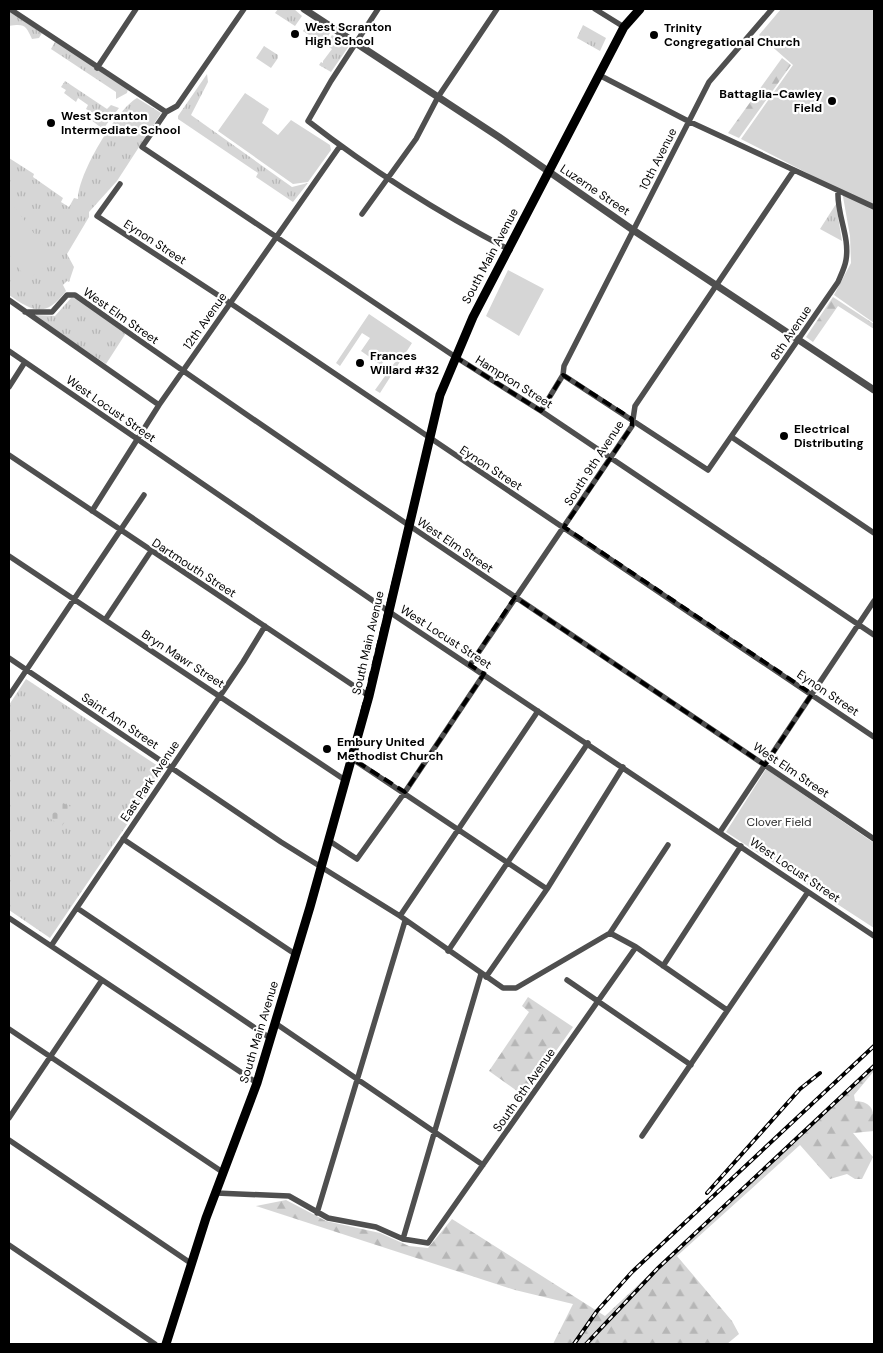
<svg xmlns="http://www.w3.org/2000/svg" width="883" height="1353" font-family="'DM Sans',sans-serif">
  <defs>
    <pattern id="grass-tufts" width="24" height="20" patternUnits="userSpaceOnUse" patternTransform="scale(1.25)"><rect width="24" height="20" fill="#d6d6d6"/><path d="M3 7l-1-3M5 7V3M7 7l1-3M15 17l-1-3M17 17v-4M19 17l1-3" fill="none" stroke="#b6b6b6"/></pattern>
    <pattern id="forest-firs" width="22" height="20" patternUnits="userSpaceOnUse" patternTransform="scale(1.25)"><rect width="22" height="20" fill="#d6d6d6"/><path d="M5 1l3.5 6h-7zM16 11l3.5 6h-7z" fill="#b6b6b6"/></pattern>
    <pattern id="cemetery-stones" width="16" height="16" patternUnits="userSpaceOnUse" patternTransform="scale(1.25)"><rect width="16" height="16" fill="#d6d6d6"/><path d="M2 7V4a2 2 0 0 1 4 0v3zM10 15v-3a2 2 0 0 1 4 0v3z" fill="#b6b6b6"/></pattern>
  </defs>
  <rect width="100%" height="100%" fill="#fff"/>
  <path fill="url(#grass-tufts)" d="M278 9H294L302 16 295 26 275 13Z
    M9 11 42 33 39 38 32 39C26 26 25 23 9 26Z
    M311 20 330 33 323 44 303 31Z
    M583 25 606 38 600 51 577 38Z
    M332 35 349 46 331 72 319 65 321 62 323 63V61L332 49 326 45Z
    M56 40 128 89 127 93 116 99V92L51 49Z
    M264 46 278 55V58L271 68 256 58Z
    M207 74 208 82 191 115 292 187 308 183 293 202 256 177 258 173 178 119V116Z
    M65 81 107 109 111 105 119 108 103 129 91 120 95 114 86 109 88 105 78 98 76 102 64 93 66 90 61 87Z
    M137 98 161 113 117 181 89 212V217L67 254 74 267 69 282 67 281 63 285 66 291C45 318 34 312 9 295V158L34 174 33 177 63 198 61 202 69 207 74 198 78 199C78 174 116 110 137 98Z
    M836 204 842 241 820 229Z
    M71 298H76L126 333 106 364 33 315 55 316Z
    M26 679 164 770 50 938 9 910V705Z"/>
  <path fill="url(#forest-firs)" d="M782 58 791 65 739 138 728 133Z
    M833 297 874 324V329L838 306 813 342 806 337Z
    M528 997 573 1027 524 1096 489 1071 529 1012 522 1006Z
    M874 1064V1071L854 1095 855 1101C875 1102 874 1113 874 1131L853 1133 873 1157 862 1179H855L847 1174 830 1179 800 1145 677 1256 732 1321 739 1334 727 1344H553L573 1304 515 1290 256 1206 286 1200 326 1221 380 1233 409 1246 428 1248 452 1219 605 1316Z"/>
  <path fill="url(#cemetery-stones)" d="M57 800 73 808 62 826 46 816Z"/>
  <path fill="#d6d6d6" d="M781 9H874V323L834 295 851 263 850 236 842 191 741 139 793 65 759 35Z
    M245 93 269 109 262 123 278 135 291 120 330 145 331 150 308 182 293 184 218 131Z
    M9 199 54 261 27 280 9 254Z
    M508 270 544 289 519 336 486 316Z
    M369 314 412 343 380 393 375 390 398 358 390 352 381 365 361 351 370 338 362 333 340 366 336 363Z
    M766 769 874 843V928L726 832Z"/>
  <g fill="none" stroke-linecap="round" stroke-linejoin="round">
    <path stroke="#4f4f4f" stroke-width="5.5" d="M10 9 166 112
      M244 9 177 106 166 112 142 147 454 356 541 411 874 635
      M378 9 331 81 308 121C371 170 439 213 510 250
      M595 9 624 27
      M97 68 136 9
      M599 75 688 121 874 207
      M120 184 97 216 230 303 874 737
      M362 214 416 139 438 97 497 9
      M9 300 159 405
      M25 312H52L67 295H75C338 481 608 658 874 839
      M9 351 388 611 874 936
      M563 375 708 470 838 282C841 275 845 267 846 260 850 237 837 215 838 193
      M9 387 25 362
      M541 411 563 375 564 366 709 82 772 9
      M733 438 874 533
      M9 455 369 696
      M92 511 159 405 340 146
      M9 556 345 780
      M105 620 151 551
      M9 658 281 842 400 916 503 988H516L610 933 668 845
      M470 665 632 426 635 406 794 170
      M9 696 144 495
      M351 758 547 889
      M720 832 874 601
      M123 839 295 954
      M328 840 357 859 405 792 484 674
      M77 908 270 1038
      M400 916 538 711
      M9 918 257 1083
      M610 933 636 947 727 1010
      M51 946 243 662 265 626
      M448 951 588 743
      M663 966 741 846
      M486 977 547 889 623 767
      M567 980 691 1065
      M275 1023 483 1165
      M9 1029 224 1173
      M9 1118 102 980
      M642 1136 808 892
      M9 1140 192 1264
      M216 1193 289 1196 328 1218 376 1227 403 1239 428 1243 636 947
      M317 1213 405 921
      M403 1239 481 974
      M9 1245 155 1344"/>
    <path stroke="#4f4f4f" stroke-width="7" d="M304 9 499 137 633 230 874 390"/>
    <path stroke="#000" stroke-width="9" d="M166 1344 206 1218 257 1083 310 907 369 696 440 395 473 317 624 27 640 9"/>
    <g stroke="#000" stroke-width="4">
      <path id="rail" d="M707 1193 800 1089 820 1073
        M574 1344 597 1311 632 1272 874 1046
        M586 1344 657 1269 874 1066"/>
    </g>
    <use href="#rail" stroke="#fff" stroke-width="2" stroke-dasharray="5.5" stroke-linecap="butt"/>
  </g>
  <path fill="none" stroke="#000" stroke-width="4" stroke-dasharray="10 6" stroke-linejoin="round" d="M454 356 541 411 563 375 632 419V426L564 527 812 694 765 765 515 597 470 665 484 674 405 792 351 758 437 404Z"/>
  <g fill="#000" stroke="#fff" stroke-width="2">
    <circle cx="295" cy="34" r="5"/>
    <circle cx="654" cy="35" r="5"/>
    <circle cx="832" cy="101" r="5"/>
    <circle cx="51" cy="123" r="5"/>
    <circle cx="360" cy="363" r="5"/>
    <circle cx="784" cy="436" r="5"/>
    <circle cx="327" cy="749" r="5"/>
  </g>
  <g text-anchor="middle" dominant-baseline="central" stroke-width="4.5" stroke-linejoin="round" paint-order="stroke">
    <g font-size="12" font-weight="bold" fill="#000" stroke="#fff" text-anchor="start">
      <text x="305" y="27">West Scranton<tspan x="305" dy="14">High School</tspan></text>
      <text x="664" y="28">Trinity<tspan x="664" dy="14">Congregational Church</tspan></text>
      <text x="822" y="94" text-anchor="end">Battaglia-Cawley<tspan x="822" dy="14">Field</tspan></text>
      <text x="61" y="116">West Scranton<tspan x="61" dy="14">Intermediate School</tspan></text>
      <text x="370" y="356">Frances<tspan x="370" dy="14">Willard #32</tspan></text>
      <text x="794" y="429">Electrical<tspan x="794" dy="14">Distributing</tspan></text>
      <text x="337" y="742">Embury United<tspan x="337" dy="14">Methodist Church</tspan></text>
    </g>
    <g font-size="12" fill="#000" stroke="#fff">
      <text transform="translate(658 159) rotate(-63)">10th Avenue</text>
      <text transform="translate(595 190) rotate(34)">Luzerne Street</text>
      <text transform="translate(155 242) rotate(33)">Eynon Street</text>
      <text transform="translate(490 256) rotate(-62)">South Main Avenue</text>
      <text transform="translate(121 316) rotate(35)">West Elm Street</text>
      <text transform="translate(205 321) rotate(-55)">12th Avenue</text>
      <text transform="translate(791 333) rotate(-56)">8th Avenue</text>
      <text transform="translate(514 382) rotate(32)">Hampton Street</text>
      <text transform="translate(111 409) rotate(35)">West Locust Street</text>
      <text transform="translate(594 463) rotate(-57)">South 9th Avenue</text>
      <text transform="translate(491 468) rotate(33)">Eynon Street</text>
      <text transform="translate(455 545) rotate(34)">West Elm Street</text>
      <text transform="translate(194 568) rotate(33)">Dartmouth Street</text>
      <text transform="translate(446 637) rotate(33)">West Locust Street</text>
      <text transform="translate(368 643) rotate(-77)">South Main Avenue</text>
      <text transform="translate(183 659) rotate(33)">Bryn Mawr Street</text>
      <text transform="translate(828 693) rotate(34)">Eynon Street</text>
      <text transform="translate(120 721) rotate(34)">Saint Ann Street</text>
      <text transform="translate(791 770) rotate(34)">West Elm Street</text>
      <text transform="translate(150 781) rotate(-56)">East Park Avenue</text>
      <text transform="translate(795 870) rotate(34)">West Locust Street</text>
      <text transform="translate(259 1032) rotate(-73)">South Main Avenue</text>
      <text transform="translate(524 1090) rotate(-55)">South 6th Avenue</text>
    </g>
    <g font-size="12" fill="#2d2d2d" stroke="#fff">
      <text x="779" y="822">Clover Field</text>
    </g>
  </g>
  <rect width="883" height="1353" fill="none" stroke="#000000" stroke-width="20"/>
</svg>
